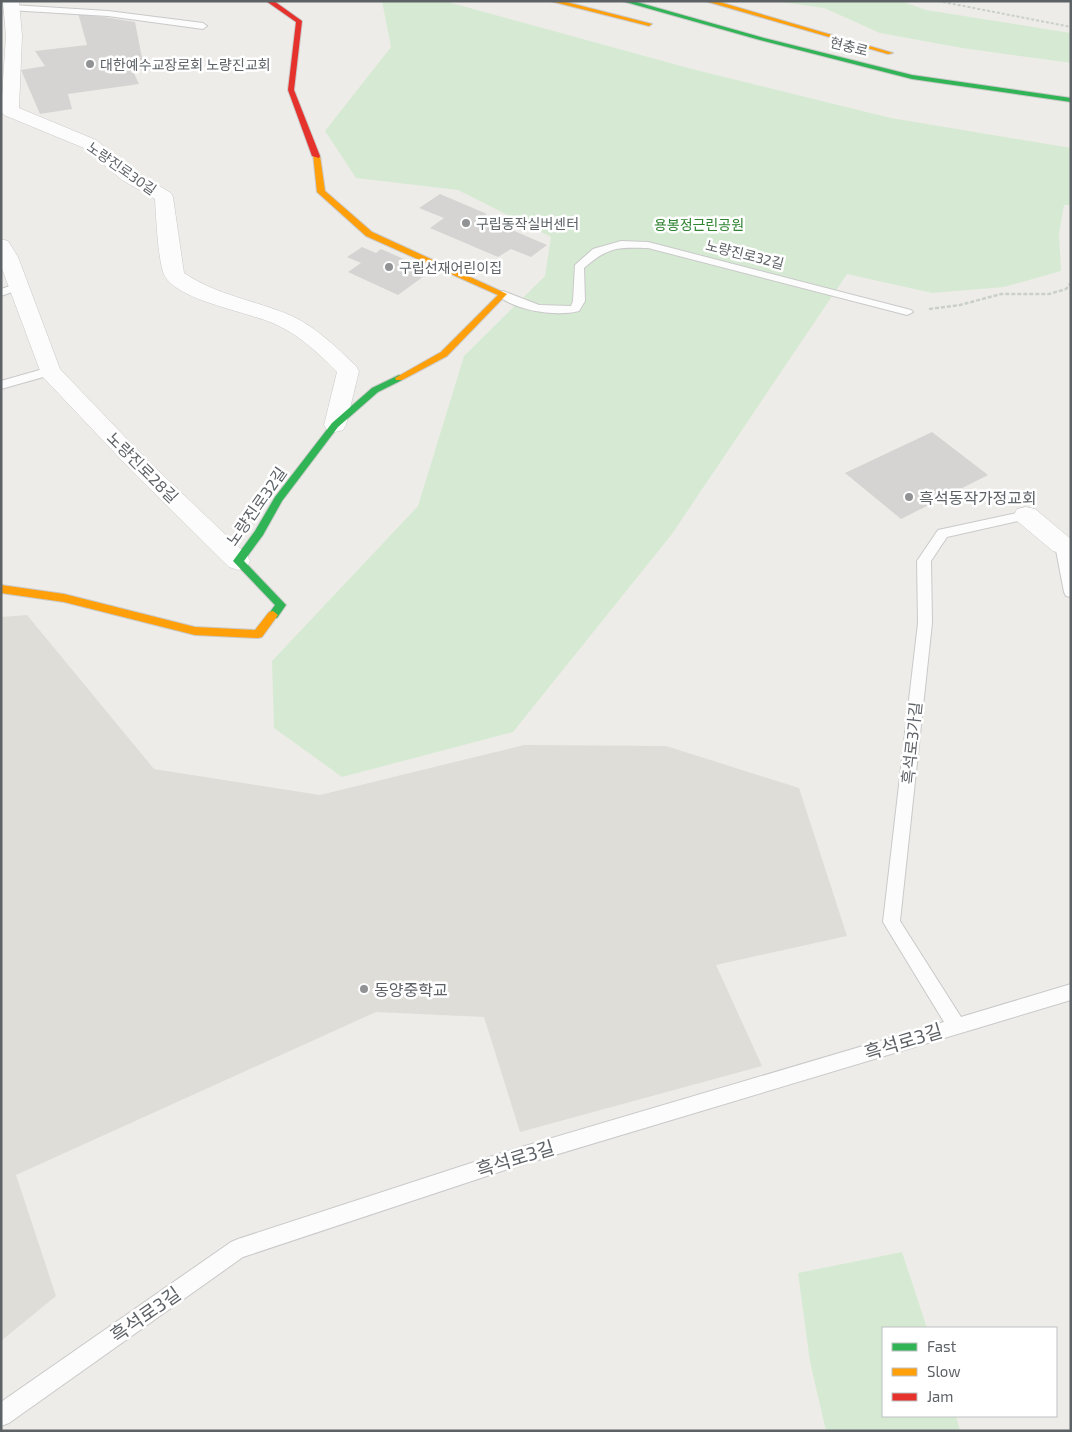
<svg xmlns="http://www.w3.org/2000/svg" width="1072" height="1432" font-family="'Exo 2','Noto Sans KR',sans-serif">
  <rect width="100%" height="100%" fill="#eeece8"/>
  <path fill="#dfddd7" d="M27 615 154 769 320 795 524 745 666 746 799 788 847 936 716 965 762 1066 520 1132 484 1017 376 1012 16 1175 56 1296 1 1341V617Z"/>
  <path fill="#d6ead3" d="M382 1H444L692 69 891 118 1071 148V205H1064L1059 234 1061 271 1004 287 932 293 847 274 672 534 513 732 342 777 274 728 272 661 418 506 464 356 545 276 551 237 458 190 356 178 325 131 391 47Z
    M773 1H901L926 10 1071 33V63L962 48 880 33 824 8Z
    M902 1252 927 1328H883V1416H956L960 1431H826L810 1362 798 1273Z"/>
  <path fill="#d5d4d2" d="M78 13 135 22 143 63 130 65 139 84 68 94 72 109 40 114 21 70 45 66 35 51 87 45Z
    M440 194 487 214 482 217 547 245 531 257 511 249 498 257 430 228 444 218 419 208Z
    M362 247 376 253 381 249 431 271 398 295 348 272 361 263 347 257Z
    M932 432 988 475 901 519 845 473Z"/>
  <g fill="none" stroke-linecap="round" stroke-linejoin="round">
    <g stroke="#c9c9c9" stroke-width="2">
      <path id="lane" d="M12 5 108 11 203 23 207 26 203 29 108 16 9 10 8 8Z
        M621 241 648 242 911 310 913 312 907 315 648 248C617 247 608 247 584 268L585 301 579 311C557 317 513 311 497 294L503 291 539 305 571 306 573 301 575 265 593 249Z
        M19 283 23 284 25 286 23 288 1 296V289Z
        M50 367 56 371 54 374 1 389V381Z
        M1026 511 1031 512 1033 515 1031 518 947 537 931 561 932 623 900 921 961 1017 1071 984V1000L505 1170 243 1257 9 1423 1 1426V1402L231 1242 238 1239 505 1152 944 1022 883 922 918 623 917 561 938 530Z
        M1062 540 1067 542C1072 557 1071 580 1071 597L1066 596 1064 592 1055 545 1057 542Z"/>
    </g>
    <g stroke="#c9c9c9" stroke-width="1">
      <path id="street" d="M3 1H19L22 36 19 108 96 140 136 172 171 193 173 197 184 273C218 296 255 300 292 316 317 328 336 347 356 366L359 371 346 425 343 430 335 432 327 430 324 425 337 372C319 354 301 336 277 325 250 312 183 302 166 278 158 268 156 215 155 199L122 180 84 148 4 115 1 111 6 36Z
        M1 239 8 241 18 257 60 369 147 460 247 555 250 561 247 567 238 570 229 567 131 470 42 376 1 266Z
        M1026 507 1035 509 1071 539V557L1053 551 1017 521 1014 515 1017 509Z"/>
    </g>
    <g stroke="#cacaca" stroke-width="2">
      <path id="fast" d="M622 1H633L764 38 912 75 1071 98V102L912 79 760 40Z
        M399 375 402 376V380L378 392 338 427 282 501 263 535 244 561 286 605 277 618H269L268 615 275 605 233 561 255 531 275 497 332 423 372 388Z"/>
    </g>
    <g stroke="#cacaca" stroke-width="2">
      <path id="slow" d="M550 1H562L652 24 649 26Z
        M705 1H716L893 53 888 54Z
        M313 154 320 156 325 191 372 232 507 294 447 356 402 380H396L395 378 441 352 498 295 366 236 317 192Z
        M1 585 64 594 195 627 255 630 269 612 273 611 278 615 262 637 258 638 195 635 64 602 1 593Z"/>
    </g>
    <g stroke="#cacaca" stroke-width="2">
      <path id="jam" d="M266 1H274L302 21 294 90 320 156 319 158 312 156 288 90 296 22Z"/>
    </g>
    <path stroke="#c9cfcb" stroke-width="2" stroke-dasharray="3 2" stroke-linecap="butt" d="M938 1 1071 27"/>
    <path stroke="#c9cfcb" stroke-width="2.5" stroke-dasharray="4 2" stroke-linecap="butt" d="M929 309 960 305 1001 294H1049L1066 289 1071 283"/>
    <use href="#lane" fill="#fcfcfc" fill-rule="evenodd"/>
    <use href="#street" fill="#fcfcfc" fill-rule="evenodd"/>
    <use href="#fast" fill="#30b455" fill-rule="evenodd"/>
    <use href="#slow" fill="#ff9f0a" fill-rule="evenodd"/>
    <use href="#jam" fill="#e5322d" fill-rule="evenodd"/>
  </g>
  <g fill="#909294" stroke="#fff" stroke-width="2">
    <circle cx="90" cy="64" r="5"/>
    <circle cx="466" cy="223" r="5"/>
    <circle cx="389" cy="267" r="5"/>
    <circle cx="909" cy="497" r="5"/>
    <circle cx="364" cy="989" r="5"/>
  </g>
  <g text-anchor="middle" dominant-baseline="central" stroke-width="5" stroke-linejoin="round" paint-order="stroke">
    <g font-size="14" fill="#5d6267" stroke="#fff">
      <text transform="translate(849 46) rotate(14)">현충로</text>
      <text transform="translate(122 168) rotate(35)">노량진로30길</text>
      <text transform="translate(745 254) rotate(14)">노량진로32길</text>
    </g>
    <g font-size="14" fill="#5d6267" stroke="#fff" text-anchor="start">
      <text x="100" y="64">대한예수교장로회 노량진교회</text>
      <text x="476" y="223">구립동작실버센터</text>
      <text x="399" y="267">구립선재어린이집</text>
    </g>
    <g font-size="14" fill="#308330" stroke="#fff">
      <text x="699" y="224">용봉정근린공원</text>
    </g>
    <g font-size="16" fill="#5d6267" stroke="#fff">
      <text transform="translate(143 467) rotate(45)">노량진로28길</text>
      <text transform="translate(256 506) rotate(-55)">노량진로32길</text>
      <text transform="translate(911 743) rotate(-84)">흑석로3가길</text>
    </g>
    <g font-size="16" fill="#5d6267" stroke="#fff" text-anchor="start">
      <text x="919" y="497">흑석동작가정교회</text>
      <text x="374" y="989">동양중학교</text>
    </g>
    <g font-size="19" fill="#5d6267" stroke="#fff">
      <text transform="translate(903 1041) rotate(-17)">흑석로3길</text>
      <text transform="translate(515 1158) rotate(-17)">흑석로3길</text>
      <text transform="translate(145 1314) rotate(-35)">흑석로3길</text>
    </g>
  </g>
  <rect width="1072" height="1432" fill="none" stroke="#5d6267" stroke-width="5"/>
  <rect x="882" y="1327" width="175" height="90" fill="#ffffff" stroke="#bec0c2"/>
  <rect x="892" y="1343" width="25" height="8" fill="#30b455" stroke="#bec0c2"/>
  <text x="927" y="1352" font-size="15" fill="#5d6267">Fast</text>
  <rect x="892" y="1368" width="25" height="8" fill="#ff9f0a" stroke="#bec0c2"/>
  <text x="927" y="1377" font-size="15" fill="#5d6267">Slow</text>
  <rect x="892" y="1393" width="25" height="8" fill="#e5322d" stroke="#bec0c2"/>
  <text x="927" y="1402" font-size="15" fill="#5d6267">Jam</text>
</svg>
